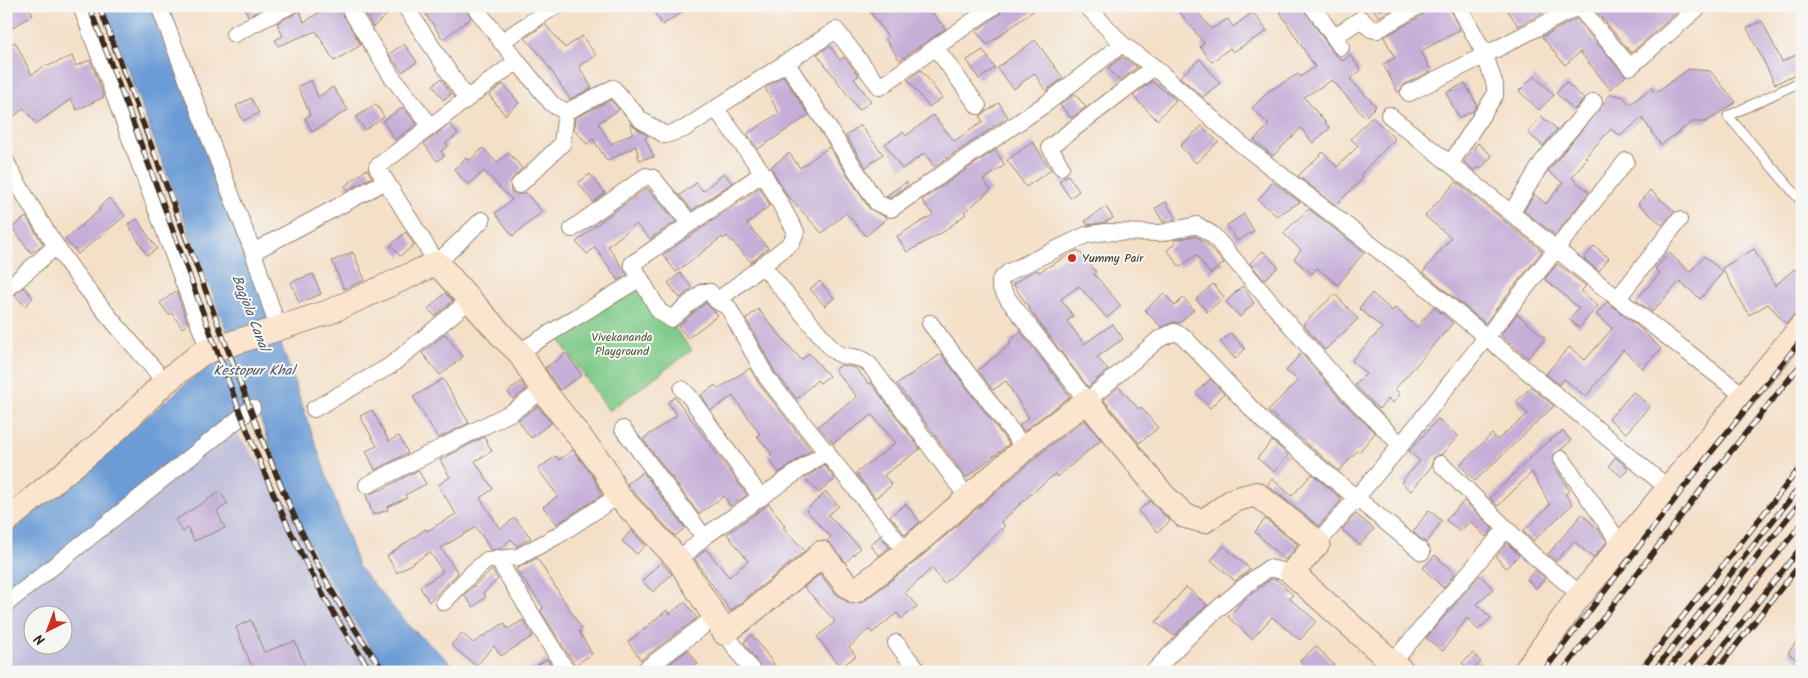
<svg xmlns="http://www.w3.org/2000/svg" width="1808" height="678" font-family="Kalam,sans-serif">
  <rect width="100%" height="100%" fill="#f6f6f2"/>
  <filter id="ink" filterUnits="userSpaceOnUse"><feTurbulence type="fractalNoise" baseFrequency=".02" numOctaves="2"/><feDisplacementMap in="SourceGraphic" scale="10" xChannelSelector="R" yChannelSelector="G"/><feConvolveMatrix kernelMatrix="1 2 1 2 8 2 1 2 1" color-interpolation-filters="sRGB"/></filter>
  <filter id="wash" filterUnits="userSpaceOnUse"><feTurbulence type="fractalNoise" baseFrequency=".0096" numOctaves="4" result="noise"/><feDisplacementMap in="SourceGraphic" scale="20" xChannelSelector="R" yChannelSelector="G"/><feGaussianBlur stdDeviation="1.12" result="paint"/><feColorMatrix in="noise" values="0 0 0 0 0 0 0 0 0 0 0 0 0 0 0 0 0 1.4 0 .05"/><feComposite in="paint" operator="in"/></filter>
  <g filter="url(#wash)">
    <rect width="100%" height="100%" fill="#f4dfc7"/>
    <path fill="#c2c1dc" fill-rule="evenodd" d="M230 424 411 672H6V600ZM32 616H62V646H32Z"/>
    <path fill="#7fcb89" stroke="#5d7a54" d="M637 280 692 350 609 411 553 331Z"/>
    <path fill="#6c9cd6" stroke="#54637a" d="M103 6H152L255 269 358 566 408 625 461 672H395L375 655 304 534 255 405 6 602V536L232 345Z"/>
    <g id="blocks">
      <path fill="#c5aed7" d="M6 6H28L33 15 12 28 6 18Z
        M244 6H258L260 10 248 16Z
        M330 6H338L361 45 334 61 316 31 278 46 275 40 283 36 277 23 300 11 304 22Z
        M366 6H380L387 15 373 27 362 9Z
        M431 6H464L471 18 443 39 424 12Z
        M650 6H691L663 25Z
        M866 6H927L945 29 900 60 885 39 888 37Z
        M1004 6H1040L987 45 976 31 1000 14Z
        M1175 6H1193L1211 29 1228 19 1233 27 1253 12 1267 31 1233 52 1230 48 1212 62 1200 47 1204 43Z
        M1276 6H1302L1333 53 1343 61 1350 55 1361 70 1350 79 1376 106 1365 117 1332 80 1304 97 1330 128 1313 143 1301 128 1273 156 1254 140 1269 125 1252 108 1269 91 1298 74 1300 77 1315 67Z
        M1371 6H1398L1379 17Z
        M1428 6H1448L1460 30 1421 51 1431 71 1405 84 1398 93 1383 64 1395 58 1384 37 1423 15Z
        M1505 6H1539L1543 13 1518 26Z
        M1592 6H1684L1631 53Z
        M1576 19 1626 76 1610 89 1580 52 1565 65 1542 37Z
        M1762 21 1782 62 1802 52V71L1775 84 1747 28Z
        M545 24 565 48 582 36 596 55 579 66 592 88 570 99 542 57 525 38Z
        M1035 40 1063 78 1046 91 1034 73 1014 89 997 68Z
        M15 42 32 75 47 64 48 66 72 56 76 66 90 60 104 97 77 110 71 99 36 124 24 108 6 123V96L13 91 6 78V46Z
        M404 44 417 62 402 72 389 54Z
        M830 46 840 60 844 57 859 76 854 79 871 101 859 110 817 54Z
        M983 50 995 68 979 79 967 60Z
        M1122 57 1137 67 1119 81 1108 68Z
        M1200 59 1220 83 1203 97 1180 77Z
        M1689 69 1710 71 1736 102 1706 122H1692L1661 145 1642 118 1620 136 1611 129 1585 157 1587 158 1572 178 1589 192 1555 235 1524 211 1534 194 1546 204 1563 183 1548 171 1611 94 1624 97 1629 105 1651 88 1655 93Z
        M921 70 942 98 929 107 908 80Z
        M783 76 809 115 758 149 747 134 779 113 765 88Z
        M1534 76 1554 95 1539 110 1519 91Z
        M441 79 451 94 443 100 433 85Z
        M311 80 318 97 333 87 348 110 312 132 305 118 310 115 298 86Z
        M1152 81 1176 100 1157 120 1133 96Z
        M1566 82 1584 99 1574 110 1556 93Z
        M1465 83 1477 105 1473 111 1459 118 1446 93Z
        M503 84 519 103 505 115 489 95Z
        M1075 94 1086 107 1071 118 1060 105Z
        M251 98 259 113 243 121 236 106Z
        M611 100 619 110 598 123 611 144 633 133 630 123 648 136 645 138 654 157 639 160 636 146 607 161 593 139 587 144 574 129 575 118Z
        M999 103 1008 117 934 167 925 153 902 169 885 144 903 132 906 136 933 115 954 141 983 122 980 116Z
        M376 104 384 117 365 130 356 117Z
        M403 107 417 124 395 140 383 121Z
        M1541 116 1557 129 1543 146 1528 133Z
        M1372 117 1395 139 1360 175 1363 178 1336 205 1298 176 1323 152 1337 167 1358 146 1351 139Z
        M450 124 458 134 446 143 448 146 441 151 444 156 437 161 424 144Z
        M860 125 883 154 866 167 846 136Z
        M1202 126 1218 142 1196 163 1180 146Z
        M1033 142 1051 170 1026 187 1007 160Z
        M1478 143 1492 156 1481 169 1478 167 1475 171 1464 162Z
        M829 147 869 208 887 218 866 236 846 213 822 233 786 194 771 167 789 153 800 168Z
        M483 148 497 163 509 153 522 168 510 182 511 192 517 195 526 193 542 212 513 236 495 213 512 200 484 171 468 185 454 169 466 158 469 161Z
        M995 150 1005 165 983 180 991 190 964 212 966 214 943 232 907 252 897 236 933 215 922 200Z
        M367 169 372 177 348 190 345 186Z
        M724 173 732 183 692 210 680 195 696 183 703 191Z
        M590 174 605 193 593 202 578 183Z
        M1068 175 1079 191 1070 198 1059 181Z
        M906 182 908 185 890 198 886 196Z
        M1273 182 1300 202 1277 216 1258 200Z
        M1456 182 1542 251 1485 323 1423 272 1451 238 1425 216Z
        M647 188 676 221 650 239 636 224 608 246 627 275 618 280 595 247 587 254 576 242 600 222Z
        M760 188 770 205 747 224 768 248 751 262 727 236 723 239 722 237 676 272 663 255Z
        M1650 190 1674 211 1662 225 1638 204Z
        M109 198 125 216 78 254 65 239 100 210 99 208Z
        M1166 202 1176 219 1163 222 1155 208Z
        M1106 207 1113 218 1106 222 1088 225 1085 221Z
        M1309 209 1364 252 1338 285 1317 268 1312 274 1294 259 1301 250 1283 233Z
        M1244 214 1254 231 1237 241 1227 225Z
        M26 217 43 244 31 253 12 227Z
        M137 219 157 249 147 255 128 224Z
        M406 232 414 245 400 256 391 245Z
        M1195 236 1206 243 1224 263 1210 274 1196 255 1180 267 1167 250 1176 243 1174 240Z
        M1594 246 1609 258 1599 271 1584 259Z
        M1754 249 1775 286 1794 269 1802 277V311L1792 317 1786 324 1768 304 1749 315 1722 268Z
        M1078 250 1096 272 1094 274 1121 306 1107 318 1079 286 1061 299 1073 316 1067 321 1084 344 1113 324 1123 339 1097 357 1108 370 1088 387 1037 320 1013 284 1027 275 1037 270 1039 272Z
        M1263 251 1278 267 1264 280 1250 263Z
        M353 252 365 280 344 289 332 261Z
        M1669 253 1690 272 1704 256 1723 272 1700 299 1680 281 1652 312 1636 300 1660 273 1655 269Z
        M1557 264 1586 286 1581 291 1598 306 1579 328 1569 319 1579 308 1545 279Z
        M680 273 692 288 680 298 668 283Z
        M313 274 321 294 299 303 291 282Z
        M820 281 834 298 825 306 810 289Z
        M1213 284 1224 297 1207 312 1196 299Z
        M1242 286 1254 303 1240 317 1226 302Z
        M24 287 33 298 25 306 15 295Z
        M176 291 188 324 182 328 172 313 169 315 160 303Z
        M445 293 453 301 435 316 428 309Z
        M1164 293 1175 306 1183 298 1194 310 1179 323 1174 322 1161 327 1145 310Z
        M1372 293 1392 311 1395 308 1417 327 1434 307 1453 323 1395 389 1400 394 1393 403 1388 399 1379 409 1355 385 1366 374 1352 360 1382 328 1359 308Z
        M1335 294 1358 319 1325 350 1303 324Z
        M1607 302 1640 328 1661 349 1642 368 1623 350 1586 397 1564 379 1559 385 1546 374 1569 347 1585 360 1611 330 1612 328 1596 314Z
        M706 303 718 315 688 338 678 326Z
        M758 309 801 360 809 353 829 376 820 383 817 380 797 399 775 372 746 319Z
        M1517 314 1545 338 1528 358 1501 335Z
        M1021 332 1070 396 1024 431 1019 425 1029 418 1006 381 993 390 978 370 1011 344 1009 341Z
        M1231 333 1245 349 1235 359 1220 342Z
        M445 334 463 357 440 375 422 353Z
        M566 353 582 375 560 390 545 368Z
        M1301 353 1343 402 1375 433 1359 452 1357 451 1339 471 1268 411 1298 380 1286 371Z
        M941 354 1009 444 966 478 897 384Z
        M841 365 856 368 869 384 871 383 920 449 884 475 892 485 875 498 856 473 896 443 872 415 833 443 818 426 857 397 835 370Z
        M750 368 759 384 811 450 779 473 768 458 772 454 757 436 760 434 733 396 711 410 701 395 715 385 718 389Z
        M443 379 469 423 438 438 413 397Z
        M1210 379 1224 394 1210 408 1196 393Z
        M521 381 526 390 513 399 508 392Z
        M1119 387 1139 409 1141 407 1158 428 1139 443 1104 400Z
        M1531 387 1554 406 1475 481 1460 465 1492 434 1497 440 1528 414 1516 402Z
        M1633 392 1650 406 1626 433 1609 419Z
        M675 397 747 495 730 506 724 496 699 514 643 439 677 415 668 402Z
        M538 406 551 423 531 438 518 420Z
        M372 410 389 441 399 436 408 453 375 470 366 451 377 446 360 416Z
        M1438 419 1458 436 1442 454 1434 457 1431 467 1411 491 1401 482 1420 461 1409 451Z
        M1085 420 1101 440 1057 477 1055 474 1032 493 1001 522 1005 526 944 584 932 568 905 593 917 606 902 619 897 613 872 633 869 629 849 647 856 656 841 667 817 637 834 623V620L804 587 820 574 835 593 847 602 852 604 863 602 915 562 1048 447Z
        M1563 431 1571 441 1552 457 1554 465 1570 491 1565 494 1573 504 1533 541 1523 531 1550 505 1532 472 1498 506 1490 498 1542 446Z
        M484 437 492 451 475 461 493 489 480 498 500 529 515 518 531 538 517 546 511 539 500 549 491 550 476 527 441 548 458 573 429 602 420 587 443 572 430 552 397 573 387 556 426 529 427 531 456 514 438 485 450 477 440 460Z
        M1272 441 1288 455 1274 472 1257 458Z
        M573 450 592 475 602 495 557 524 543 507 558 496 538 469 556 456 559 460Z
        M1615 457 1628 468 1622 477 1609 466Z
        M824 465 835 479 819 493 805 478Z
        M418 470 426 484 405 495 407 498 387 507 388 510 373 515 366 495 383 489Z
        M643 472 685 528 675 536 629 487 627 484Z
        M1312 474 1342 499 1319 526 1267 485 1272 479 1292 496Z
        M220 492 228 504 217 511 225 528 194 541 188 528 183 532 175 520Z
        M826 492 839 506 828 515 860 548 846 562 827 541 831 537 806 510Z
        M1150 501 1170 521 1158 532 1138 511Z
        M1464 501 1493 529 1486 537 1470 521 1460 532 1446 520Z
        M769 504 785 526 783 527 805 551 730 611 695 559 706 549 729 577 748 561 727 534Z
        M906 504 920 522 905 535 890 516Z
        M1429 510 1442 521 1426 543 1413 532Z
        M1356 514 1374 529 1360 545 1342 530Z
        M1582 514 1598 529 1607 542 1593 558 1574 541 1556 561 1548 554Z
        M1265 519 1298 545 1285 560 1255 532Z
        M631 530 645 545 637 554 622 541Z
        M880 536 889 547 879 556 870 545Z
        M1507 543 1519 555 1506 568 1496 557Z
        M1224 546 1250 569 1235 581 1211 560Z
        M1435 555 1455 574 1443 588 1423 568Z
        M537 558 582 629 579 631 592 654 575 665 541 611 543 607 516 569Z
        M661 562 672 574 653 592 642 581Z
        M492 570 498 579 483 593 486 597 473 607 464 595Z
        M1535 570 1545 578 1536 588 1527 579Z
        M1480 575 1493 589 1477 604 1491 618 1478 630 1467 618 1443 651 1426 638Z
        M1271 579 1277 580 1293 595 1289 598 1316 621 1300 640 1272 617 1252 639 1228 617 1244 600Z
        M1186 587 1207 605 1174 636 1156 622Z
        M685 602 697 618 641 660 628 642 667 610 670 614Z
        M251 620 264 652 295 641 307 672H254L236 627Z
        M523 620 533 636 501 656 494 646 476 666 451 645 462 633 473 643 504 623 508 629Z
        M1802 634V664L1788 653Z
        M752 635 780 672H763L744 642Z
        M1316 646 1334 665 1326 672H1310L1300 661Z
        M688 650 698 664 687 672H659Z
        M1473 653 1481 662 1470 672 1462 663Z
        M547 659 555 672H526Z"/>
    </g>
  </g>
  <g filter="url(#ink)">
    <use href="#blocks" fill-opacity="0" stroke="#988472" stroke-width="1"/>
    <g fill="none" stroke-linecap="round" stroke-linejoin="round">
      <g stroke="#988472" stroke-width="11">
        <path id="lane" d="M1802 81 1728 116 1802 202"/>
      </g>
      <g stroke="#988472" stroke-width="18">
        <path id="street" d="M81 6 209 351
          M159 6 253 252 386 181
          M348 6 392 77 430 125
          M405 6 466 98
          M474 6 517 61 377 167 437 263 482 220
          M1087 6 1122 44 1154 67 1241 144 1426 287 1668 488
          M1312 6 1341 47
          M1581 6 1580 8 1630 67 1700 6
          M234 34 289 6
          M1334 37 1361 19 1371 29 1377 30 1418 6
          M501 42 555 6
          M936 48 978 106
          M517 61 552 104 566 112 613 88 641 120 665 135 684 129 836 30 880 87 994 6
          M786 62 877 203 891 209 1047 103 1122 44
          M1409 93 1485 55 1459 6
          M716 109 763 173 796 232 791 243 717 301
          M1389 115 1612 294 1743 395
          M6 162C31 208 58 253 91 294 114 324 140 352 165 382
          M1451 163 1495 95V85L1485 55 1579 6
          M1061 167 1050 147 1154 67
          M763 173 632 264 659 311 671 319 703 292H710L717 301 728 307 767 378 906 552
          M519 185 562 144 566 112
          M1512 212 1543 161 1594 102
          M572 229 646 176 653 178 690 223
          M253 252 278 328
          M762 265 833 350C846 361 856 352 870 365L968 498
          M6 290 56 246
          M1618 298 1679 220
          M930 323 1025 449
          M519 352 639 279
          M682 389 689 396 761 498
          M314 409 390 366 470 300
          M623 429 704 537
          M1401 445 1350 395 1213 235 1197 225 1161 233 1106 232 1086 235 1009 272 1000 280V286L1008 299 1087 401 1159 339 1174 332 1183 336 1264 422 1422 552
          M1562 459 1621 545
          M1441 464 1534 556 1581 595
          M367 485 512 412 543 390
          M1318 543 1401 445 1626 161
          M497 558 567 672
          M679 560 704 537 827 451
          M444 602 473 572 487 560 518 557 557 536 618 496
          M6 604 252 408
          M725 633 753 672
          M896 643 919 672
          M1392 663 1506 529
          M642 672 715 617
          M1153 672C1189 635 1226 598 1269 568L1292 573"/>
      </g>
      <g stroke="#988472" stroke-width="26">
        <path id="secondary" d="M6 521 113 433 165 382 202 353 329 312 437 263 504 338 519 352 543 390 604 468 618 496 679 560 725 633 810 565 821 553 846 584 855 591 906 552 1039 436 1087 401 1163 495 1185 516 1204 521 1234 500 1256 494 1318 543 1292 573 1403 672
          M1525 672 1574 603 1802 326"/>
      </g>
      <use href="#lane" stroke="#fff" stroke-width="9"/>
      <use href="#street" stroke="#fff" stroke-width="16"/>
      <use href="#secondary" stroke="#fbe5cf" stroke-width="24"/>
      <g stroke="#3b2a1e" stroke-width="5.5">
        <path id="rail" d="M89 6C129 110 167 214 205 318 250 440 295 566 372 672
          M99 6C140 113 180 221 220 329 265 447 307 571 385 672
          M1543 672 1708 456 1802 339
          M1562 672 1720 465 1802 363
          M1639 672 1802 465
          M1653 672 1802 484
          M1666 672 1802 500
          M1684 672 1802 523
          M1703 672 1802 546
          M1715 672 1802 562"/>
      </g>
      <use href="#rail" stroke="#f6f6f2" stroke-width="4" stroke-dasharray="11" stroke-linecap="butt"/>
    </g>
  </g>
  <circle fill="#c8321e" stroke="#f6f6f2" stroke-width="2" cx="1072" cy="258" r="5"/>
  <g text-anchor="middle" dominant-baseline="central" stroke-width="4" stroke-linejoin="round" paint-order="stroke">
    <g font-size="12" fill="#3b2a1e" stroke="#f6f6f2" text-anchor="start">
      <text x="1082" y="258">Yummy Pair</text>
    </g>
    <g font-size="12" fill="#4f5a3e" stroke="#f6f6f2">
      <text x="622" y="337">Vivekananda<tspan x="622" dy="14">Playground</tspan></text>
    </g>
    <g font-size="14" font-style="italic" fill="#4f5868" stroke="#f6f6f2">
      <text transform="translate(250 313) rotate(69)">Bagjola Canal</text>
      <text x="254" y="371">Kestopur Khal</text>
    </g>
  </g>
  <rect width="1808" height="678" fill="none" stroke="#f6f6f2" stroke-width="25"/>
  <g transform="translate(48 630) rotate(222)"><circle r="24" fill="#f6f6f2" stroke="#aba49d"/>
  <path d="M0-4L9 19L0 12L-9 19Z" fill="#c8321e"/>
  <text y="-8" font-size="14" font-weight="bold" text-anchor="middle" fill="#3b2a1e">N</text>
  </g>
</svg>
